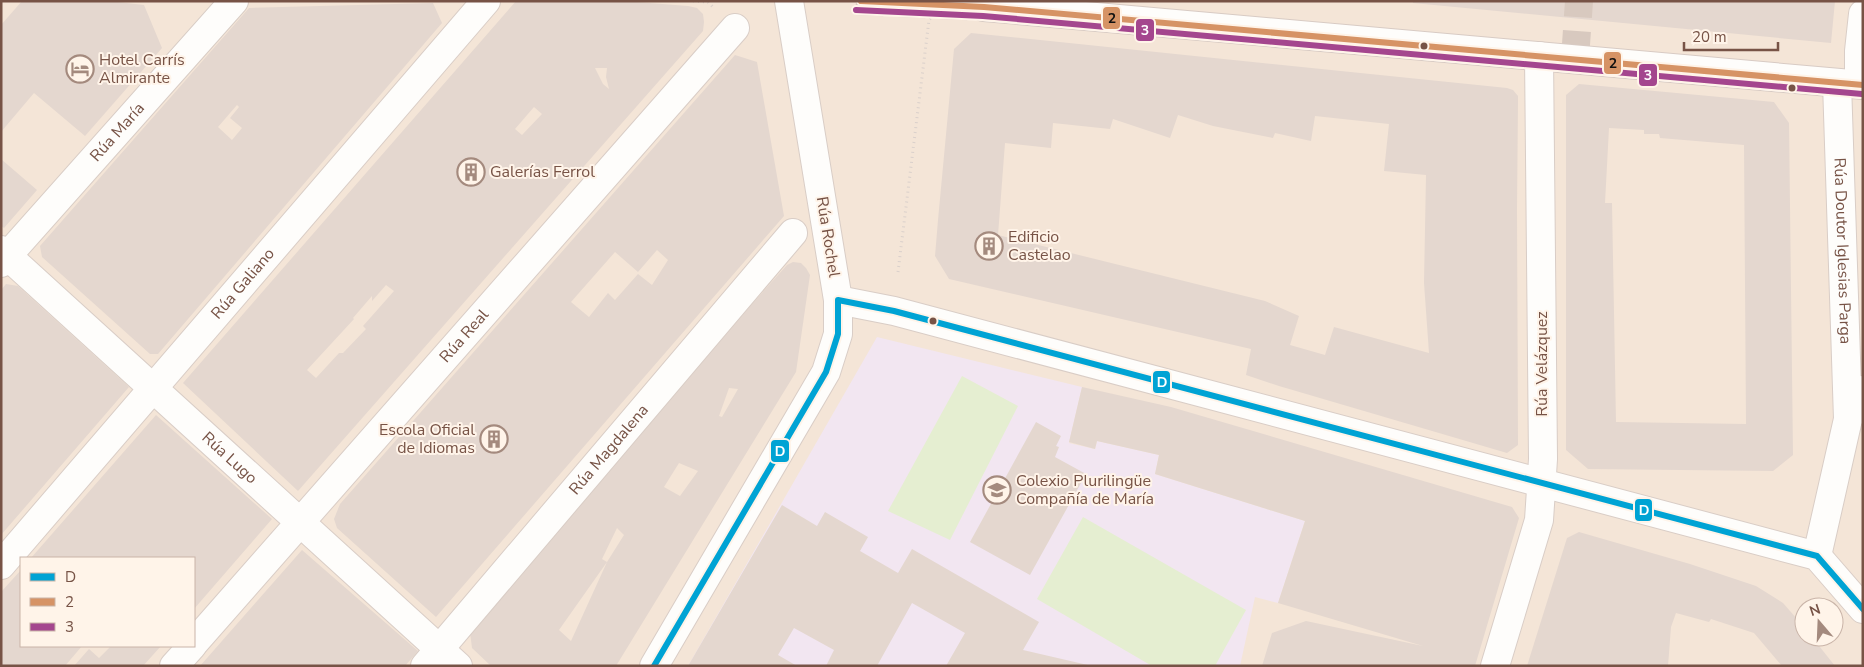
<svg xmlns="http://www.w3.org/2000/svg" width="1864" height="667" font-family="'Nunito Sans',sans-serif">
  <rect width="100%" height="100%" fill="#f8f0e7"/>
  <path fill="#f4e5d7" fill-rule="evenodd" d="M1 1H1863V666H1ZM21 558H194V646H21ZM1804 607H1834V637H1804Z"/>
  <path fill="#f2e6f1" d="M877 337 1082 387 1069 443 1095 449 1097 441 1159 455 1155 474 1305 521 1278 603 1255 597 1240 666H688Z"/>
  <path fill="#e5eed1" d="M962 376 1018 406 950 540 888 511Z
    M1083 517 1246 610 1215 666H1152L1037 599Z"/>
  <path fill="#e4d7cf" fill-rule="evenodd" d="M22 1H109L144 5 162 48 85 136 34 93 1 132V25Z
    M516 1H624L688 6 697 8 703 14 704 22 703 31 298 491 183 383ZM595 68H607L606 77 609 89 603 84ZM534 107 542 114 522 135 515 129ZM386 285 394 291 363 326 366 329 343 353H339L316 378 307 370 354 319 353 318 372 296V301Z
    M1413 1H1835L1831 43 1413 3Z
    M433 3 442 23 158 354H150L42 257 40 246 249 8ZM237 105 239 107 230 118 242 128 232 140 218 127Z
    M971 33 1507 88 1513 90 1518 96V102L1517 209 1518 445 1507 453 1279 386 1246 375 1251 349 949 279 935 256 938 220 954 49ZM1178 115 1213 126 1273 138 1275 133 1311 141 1315 116 1389 124 1384 171 1426 175 1424 283 1429 353 1334 327 1325 355 1290 345 1299 316 1265 301 998 235 1005 143 1051 148 1053 123 1110 129 1113 119 1170 138Z
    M735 55 757 62 784 216 436 617 337 528 334 519 340 504ZM657 250 668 260 652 285 638 274 615 300 608 293 589 317 571 302 615 252 638 272Z
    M1579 84 1774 102 1789 123 1793 455 1773 471 1588 469 1566 450V95ZM1609 128 1644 130V134H1659L1660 138 1744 145 1746 424 1616 422 1612 203H1605Z
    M1 159 37 190 4 228 1 226Z
    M793 262 801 263 806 268 810 275 796 372 616 666H491L472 648 470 632 752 304 787 265ZM729 388 738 389 722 417 719 416ZM679 463 698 471 680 496 664 487ZM617 528 624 535 607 562 571 641 559 630 607 562 602 559Z
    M6 284 18 286 129 387 1 535V290Z
    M1082 387 1171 407 1512 507 1519 518 1475 666H1262L1272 633 1306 621 1423 646 1278 603 1305 521 1155 474 1159 455 1097 441 1095 449 1069 442Z
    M156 415 272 519 194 609V558H31Z
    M1036 422 1061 436 1056 446 1059 447 1055 457 1086 474 1030 575 970 542Z
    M782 505 817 526 825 512 868 537 860 551 898 573 912 549 1039 622 1023 650 1092 666H946L965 633 912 603 877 666H826L834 650 794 628 778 655 797 666H688Z
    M1579 532 1690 564 1756 586 1783 603 1804 627V637H1812L1835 666H1782L1754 633 1711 619 1709 622 1676 613 1671 627 1668 666H1527L1567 538Z
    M302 550 418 651 405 666H200Z
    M21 570V646H82L65 666H1V592Z
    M111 646H161L143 666H74L89 649 99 658Z"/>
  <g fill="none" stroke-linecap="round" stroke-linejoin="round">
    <path stroke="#d8c9bf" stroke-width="28" stroke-dasharray="28 14" stroke-linecap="butt" d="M1575 59 1579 1"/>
    <path stroke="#d8c9bf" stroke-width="28" stroke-dasharray="28 14" stroke-linecap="butt" d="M856 1 984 7"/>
    <g stroke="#d9cdc6" stroke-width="30">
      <g id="street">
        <path id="s1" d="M1837 83 1848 419 1863 390"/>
        <path d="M1859 84V51L1863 14"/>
        <path id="s2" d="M1 250 458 666"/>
        <path id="s3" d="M1 263 234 1"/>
        <path d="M838 300 894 311 1817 556 1863 609"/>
        <path d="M1817 556 1848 419"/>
        <path id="s4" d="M1 565 486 1"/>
        <path id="s5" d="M194 643 735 28"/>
        <path d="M174 666 192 646"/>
        <path id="s6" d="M425 666 793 233"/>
        <path d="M654 666 826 372 838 334V300L789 1"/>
        <path d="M1495 666 1539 520 1543 459 1539 56"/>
      </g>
    </g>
    <g stroke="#d8cbc4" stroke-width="30">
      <path id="secondary" d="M984 7 1863 85"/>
    </g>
    <path stroke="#dad0cb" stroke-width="3" stroke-dasharray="1 4" stroke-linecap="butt" d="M693 1 708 2 713 7
      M898 272 929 20 947 1"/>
    <use href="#street" stroke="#fefdfb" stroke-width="28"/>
    <use href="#secondary" stroke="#fefdfb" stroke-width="28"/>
    <g stroke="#fff4e9" stroke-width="10">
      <path id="bus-1" d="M654 666 826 372 838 334V300L894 311 1817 556 1863 609"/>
    </g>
    <g stroke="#fff4e9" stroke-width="10">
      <path id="bus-2" d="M861 1 984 7 1863 85"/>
    </g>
    <g stroke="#fff4e9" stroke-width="10">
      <path id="bus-3" d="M856 10 983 16 1862 94"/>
    </g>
    <use href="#bus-1" stroke="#00a3d4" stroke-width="6"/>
    <use href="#bus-2" stroke="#d69365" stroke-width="6"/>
    <use href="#bus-3" stroke="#a4468e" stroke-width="6"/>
  </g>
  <defs>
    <g id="hotel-ring" transform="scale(1.4375)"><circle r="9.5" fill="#fff4e9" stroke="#a48a7e" stroke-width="1.5"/><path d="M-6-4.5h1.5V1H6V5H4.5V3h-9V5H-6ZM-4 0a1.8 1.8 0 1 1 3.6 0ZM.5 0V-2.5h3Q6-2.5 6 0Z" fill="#a48a7e"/></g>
    <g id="building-ring" transform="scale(1.4375)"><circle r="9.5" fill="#fff4e9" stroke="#a48a7e" stroke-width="1.5"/><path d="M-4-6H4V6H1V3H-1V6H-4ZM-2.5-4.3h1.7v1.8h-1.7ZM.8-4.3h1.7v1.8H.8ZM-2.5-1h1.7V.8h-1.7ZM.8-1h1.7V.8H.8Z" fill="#a48a7e"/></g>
    <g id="school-ring" transform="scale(1.4375)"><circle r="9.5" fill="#fff4e9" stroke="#a48a7e" stroke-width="1.5"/><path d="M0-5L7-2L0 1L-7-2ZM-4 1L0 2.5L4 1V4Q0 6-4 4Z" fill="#a48a7e"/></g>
  </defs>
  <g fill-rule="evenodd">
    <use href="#hotel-ring" x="80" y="69"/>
    <use href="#building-ring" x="471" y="172"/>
    <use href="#building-ring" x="989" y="246"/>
    <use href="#building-ring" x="494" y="439"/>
    <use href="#school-ring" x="997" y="490"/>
  </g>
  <g fill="#775346" stroke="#fff4e9" stroke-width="2">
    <circle cx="1424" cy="46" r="4.5"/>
    <circle cx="1792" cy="88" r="4.5"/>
    <circle cx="933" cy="321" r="4.5"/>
  </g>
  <g text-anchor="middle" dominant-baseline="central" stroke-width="4" stroke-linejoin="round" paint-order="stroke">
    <g font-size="16" fill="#775346" stroke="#fff4e9" text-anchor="start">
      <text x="99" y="60">Hotel Carrís<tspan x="99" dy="18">Almirante</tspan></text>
      <text x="490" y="172">Galerías Ferrol</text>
      <text x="1008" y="237">Edificio<tspan x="1008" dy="18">Castelao</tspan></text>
      <text x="475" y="430" text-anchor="end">Escola Oficial<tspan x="475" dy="18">de Idiomas</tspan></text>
      <text x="1016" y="481">Colexio Plurilingüe<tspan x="1016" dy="18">Compañía de María</tspan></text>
    </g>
    <g font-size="16" fill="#775346" stroke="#fff4e9">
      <text stroke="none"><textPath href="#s3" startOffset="175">Rúa María</textPath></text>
      <text transform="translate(828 237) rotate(81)">Rúa Rochel</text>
      <text stroke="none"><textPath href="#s1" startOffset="168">Rúa Doutor Iglesias Parga</textPath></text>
      <text stroke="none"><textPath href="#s4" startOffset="371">Rúa Galiano</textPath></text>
      <text stroke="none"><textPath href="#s5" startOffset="409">Rúa Real</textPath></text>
      <text transform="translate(1542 364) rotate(-90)">Rúa Velázquez</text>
      <text stroke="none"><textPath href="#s6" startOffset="284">Rúa Magdalena</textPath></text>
      <text stroke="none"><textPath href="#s2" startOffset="309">Rúa Lugo</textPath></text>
    </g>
  </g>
  <g stroke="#fff4e9" stroke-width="2">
    <rect x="1102" y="6" width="19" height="24" rx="5" fill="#d69365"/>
    <rect x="1135" y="18" width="20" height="24" rx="5" fill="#a4468e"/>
    <rect x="1603" y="51" width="19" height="24" rx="5" fill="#d69365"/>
    <rect x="1638" y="63" width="20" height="24" rx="5" fill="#a4468e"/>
    <rect x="1152" y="370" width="19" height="24" rx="5" fill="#00a3d4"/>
    <rect x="770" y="439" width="20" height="24" rx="5" fill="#00a3d4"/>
    <rect x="1634" y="498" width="19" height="24" rx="5" fill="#00a3d4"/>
  </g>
  <g font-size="14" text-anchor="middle" font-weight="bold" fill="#fff">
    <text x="1145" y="35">3</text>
    <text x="1648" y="80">3</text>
    <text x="1162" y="387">D</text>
    <text x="780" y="456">D</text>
    <text x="1644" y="515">D</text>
  </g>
  <g font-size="14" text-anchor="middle" font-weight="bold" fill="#111">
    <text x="1112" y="23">2</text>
    <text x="1613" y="68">2</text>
  </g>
  <rect width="1864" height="667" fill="none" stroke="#775346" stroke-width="5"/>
  <rect x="20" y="557" width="175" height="90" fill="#fff4e9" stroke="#c9b4a8"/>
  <rect x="30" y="573" width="25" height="8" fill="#00a3d4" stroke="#c9b4a8"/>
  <text x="65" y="582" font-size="15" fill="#775346">D</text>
  <rect x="30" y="598" width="25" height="8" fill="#d69365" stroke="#c9b4a8"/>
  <text x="65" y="607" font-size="15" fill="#775346">2</text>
  <rect x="30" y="623" width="25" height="8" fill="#a4468e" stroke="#c9b4a8"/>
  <text x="65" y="632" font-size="15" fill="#775346">3</text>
  <g transform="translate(1819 622) rotate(341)"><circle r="24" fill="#fff4e9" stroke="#c9b4a8"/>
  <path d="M0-4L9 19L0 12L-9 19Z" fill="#a48a7e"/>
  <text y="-8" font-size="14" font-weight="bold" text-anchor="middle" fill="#775346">N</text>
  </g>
  <path d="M1684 42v8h94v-8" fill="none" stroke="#775346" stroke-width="2.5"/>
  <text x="1692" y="42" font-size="15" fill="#775346" stroke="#fff4e9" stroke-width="4" paint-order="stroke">20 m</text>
</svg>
